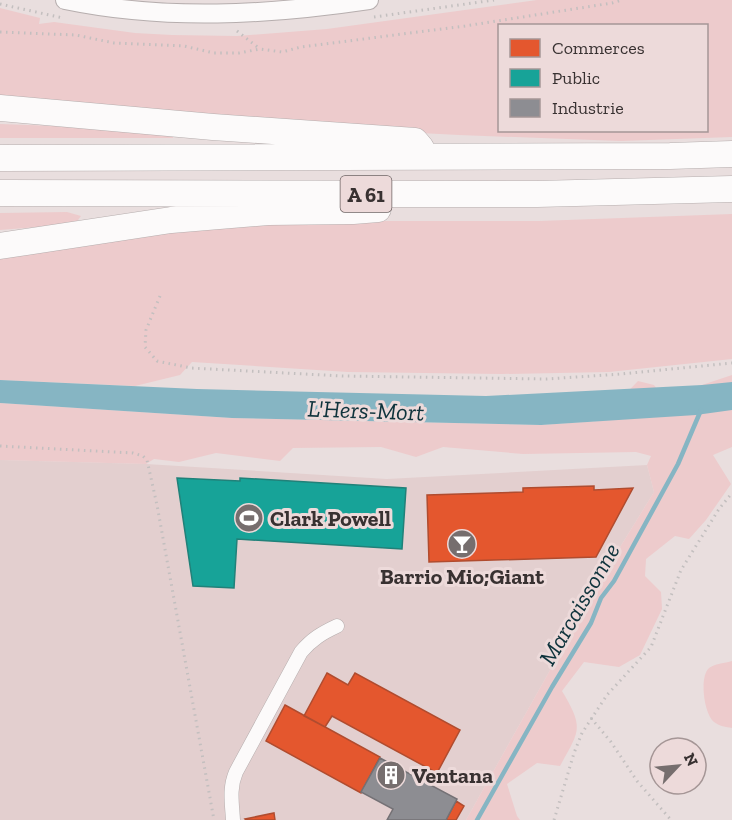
<svg xmlns="http://www.w3.org/2000/svg" width="732" height="820" font-family="'Zilla Slab',serif">
  <rect width="100%" height="100%" fill="#e9dede"/>
  <path fill="#e3cfcf" d="M0 460 146 464 387 479 647 465 654 492 609 565 466 820H0Z"/>
  <path fill="#edcbcc" fill-rule="evenodd" d="M537 0H732V137L621 141 459 135 207 122 0 97V8L40 18 39 24 54 22 135 33 172 35 237 36 327 29ZM500 26H706V130H500Z
    M0 124 55 126 173 134V138H0Z
    M67 212 81 216 75 224 0 230V213Z
    M732 214V359L609 372 502 374 348 372 192 362 180 375 135 386 0 380V257L208 226 347 221H539Z
    M732 375V447L713 455 731 484 706 520 689 539 675 536 646 559 645 576 661 592 662 609 640 655 619 667 584 662 562 691C584 728 580 730 560 766L537 763 507 784 517 816 520 820H466L609 565 654 492 647 465 651 456 636 452 523 454 443 447 416 457 381 447 293 448 280 461 216 453 179 462 154 459 146 464 0 460V403L232 418 541 425 599 421 638 381 654 385 674 413 702 385Z
    M732 661V728C726 727 719 726 714 722 704 714 699 677 709 668 714 664 725 663 732 661Z"/>
  <path fill="#86b5c3" d="M0 380 197 389 486 396 702 385 732 382V410L696 415 541 425 232 418 0 403Z"/>
  <path fill="#e4572e" stroke="#b04c2f" stroke-width="1.5" d="M594 486V490L633 488 596 557 429 562 427 495 523 492V488Z
    M327 673 348 685 355 673 460 730 437 773 332 716 325 727 304 716Z
    M285 705 380 757 361 793 266 741Z
    M456 801 464 806 456 820H446Z
    M274 813 275 820H246L245 819Z"/>
  <path fill="#17a398" stroke="#218179" stroke-width="1.5" d="M177 478 240 481V478L406 488 402 549 237 539 234 588 193 586Z"/>
  <path fill="#8d8d92" stroke="#747175" stroke-width="1.5" d="M380 758 457 799 446 820H387L393 809 361 792Z"/>
  <g fill="none" stroke-linecap="round" stroke-linejoin="round">
    <path stroke="#86b5c3" stroke-width="4.5" d="M477 820 552 687 591 623 601 598 614 581 678 464 701 410"/>
    <g stroke="#b6aeae" stroke-width="15">
      <path id="minor" d="M233 820C232 803 229 788 236 772L301 652C312 639 322 633 337 626"/>
    </g>
    <g stroke="#b6aeae" stroke-width="20">
      <path id="tertiary" d="M65 0C166 21 268 15 369 0"/>
    </g>
    <g stroke="#b6aeae" stroke-width="27">
      <path id="motorway" d="M0 108 213 127 415 141 421 148
        M0 158 670 156 732 154
        M0 193 537 194 732 189
        M0 246 171 220 268 212 353 211 378 209"/>
    </g>
    <path stroke="#c3bfbf" stroke-width="3" stroke-dasharray="1.5 4.5" stroke-linecap="butt" d="M0 4 63 18
      M374 17 494 0
      M237 31 260 49
      M0 32 76 35 114 43 184 46 214 53H239L260 49 282 52 301 47 465 26 612 3 622 0
      M160 296 146 330 145 347 157 361 191 368 342 376 547 379 621 374 732 363
      M0 446 133 453 143 456 147 460 157 505 214 820
      M591 718 611 742 637 781 671 820
      M554 820 574 753 582 733 607 695 651 647 681 570 719 509 732 493"/>
    <use href="#minor" stroke="#fcfafa" stroke-width="14"/>
    <use href="#tertiary" stroke="#fcfafa" stroke-width="18"/>
    <use href="#motorway" stroke="#fcfafa" stroke-width="26"/>
  </g>
  <defs>
    <g id="stadium-disc" transform="scale(1.5)"><circle r="9.5" fill="#766e6e" stroke="#eddada"/><path d="M0-5a6.5 5 0 1 0 0 10a6.5 5 0 1 0 0-10ZM-3.5-1.8h7v3.6h-7Z" fill="#fff"/></g>
    <g id="bar-disc" transform="scale(1.5)"><circle r="9.5" fill="#766e6e" stroke="#eddada"/><path d="M-6-5H6L.8 .8V4.5H3.5V6h-7V4.5H-.8V.8Z" fill="#fff"/></g>
    <g id="building-disc" transform="scale(1.5)"><circle r="9.5" fill="#766e6e" stroke="#eddada"/><path d="M-4-6H4V6H1V3H-1V6H-4ZM-2.5-4.3h1.7v1.8h-1.7ZM.8-4.3h1.7v1.8H.8ZM-2.5-1h1.7V.8h-1.7ZM.8-1h1.7V.8H.8Z" fill="#fff"/></g>
  </defs>
  <g fill-rule="evenodd">
    <use href="#stadium-disc" x="249" y="518"/>
    <use href="#bar-disc" x="462" y="544"/>
    <use href="#building-disc" x="391" y="775"/>
  </g>
  <g text-anchor="middle" dominant-baseline="central" stroke-width="6" stroke-linejoin="round" paint-order="stroke">
    <rect fill="#eddada" stroke="#6e6464" stroke-width="1.5" x="340.5" y="176" width="51" height="36" rx="4.5"/>
    <g font-size="21" font-weight="bold" fill="#383131">
      <text x="366" y="194">A 61</text>
    </g>
    <g font-size="22" font-weight="bold" fill="#383131" stroke="#eddada" text-anchor="start">
      <text x="270" y="518">Clark Powell</text>
      <text x="462" y="576" text-anchor="middle">Barrio Mio;Giant</text>
      <text x="412" y="775">Ventana</text>
    </g>
    <g font-size="24" font-style="italic" fill="#0f333c" stroke="#eddada">
      <text transform="translate(366 410) rotate(2)">L'Hers-Mort</text>
      <text transform="translate(579 604) rotate(-60)">Marcaissonne</text>
    </g>
  </g>
  <rect x="498" y="24" width="210" height="108" fill="#eddada" stroke="#a59696" stroke-width="1.5"/>
  <rect x="510" y="39" width="30" height="18" fill="#e4572e" stroke="#a59696" stroke-width="1.5"/>
  <text x="552" y="54" font-size="18" fill="#383131">Commerces</text>
  <rect x="510" y="69" width="30" height="18" fill="#17a398" stroke="#a59696" stroke-width="1.5"/>
  <text x="552" y="84" font-size="18" fill="#383131">Public</text>
  <rect x="510" y="99" width="30" height="18" fill="#8d8d92" stroke="#a59696" stroke-width="1.5"/>
  <text x="552" y="114" font-size="18" fill="#383131">Industrie</text>
  <g transform="translate(678 766) rotate(64)"><circle r="28" fill="#eddada" stroke="#a59696" stroke-width="1.5"/>
  <path d="M0-4.5L10 22L0 15L-10 22Z" fill="#766e6e"/>
  <text y="-9" font-size="16" font-weight="bold" text-anchor="middle" fill="#383131">N</text>
  </g>
</svg>
